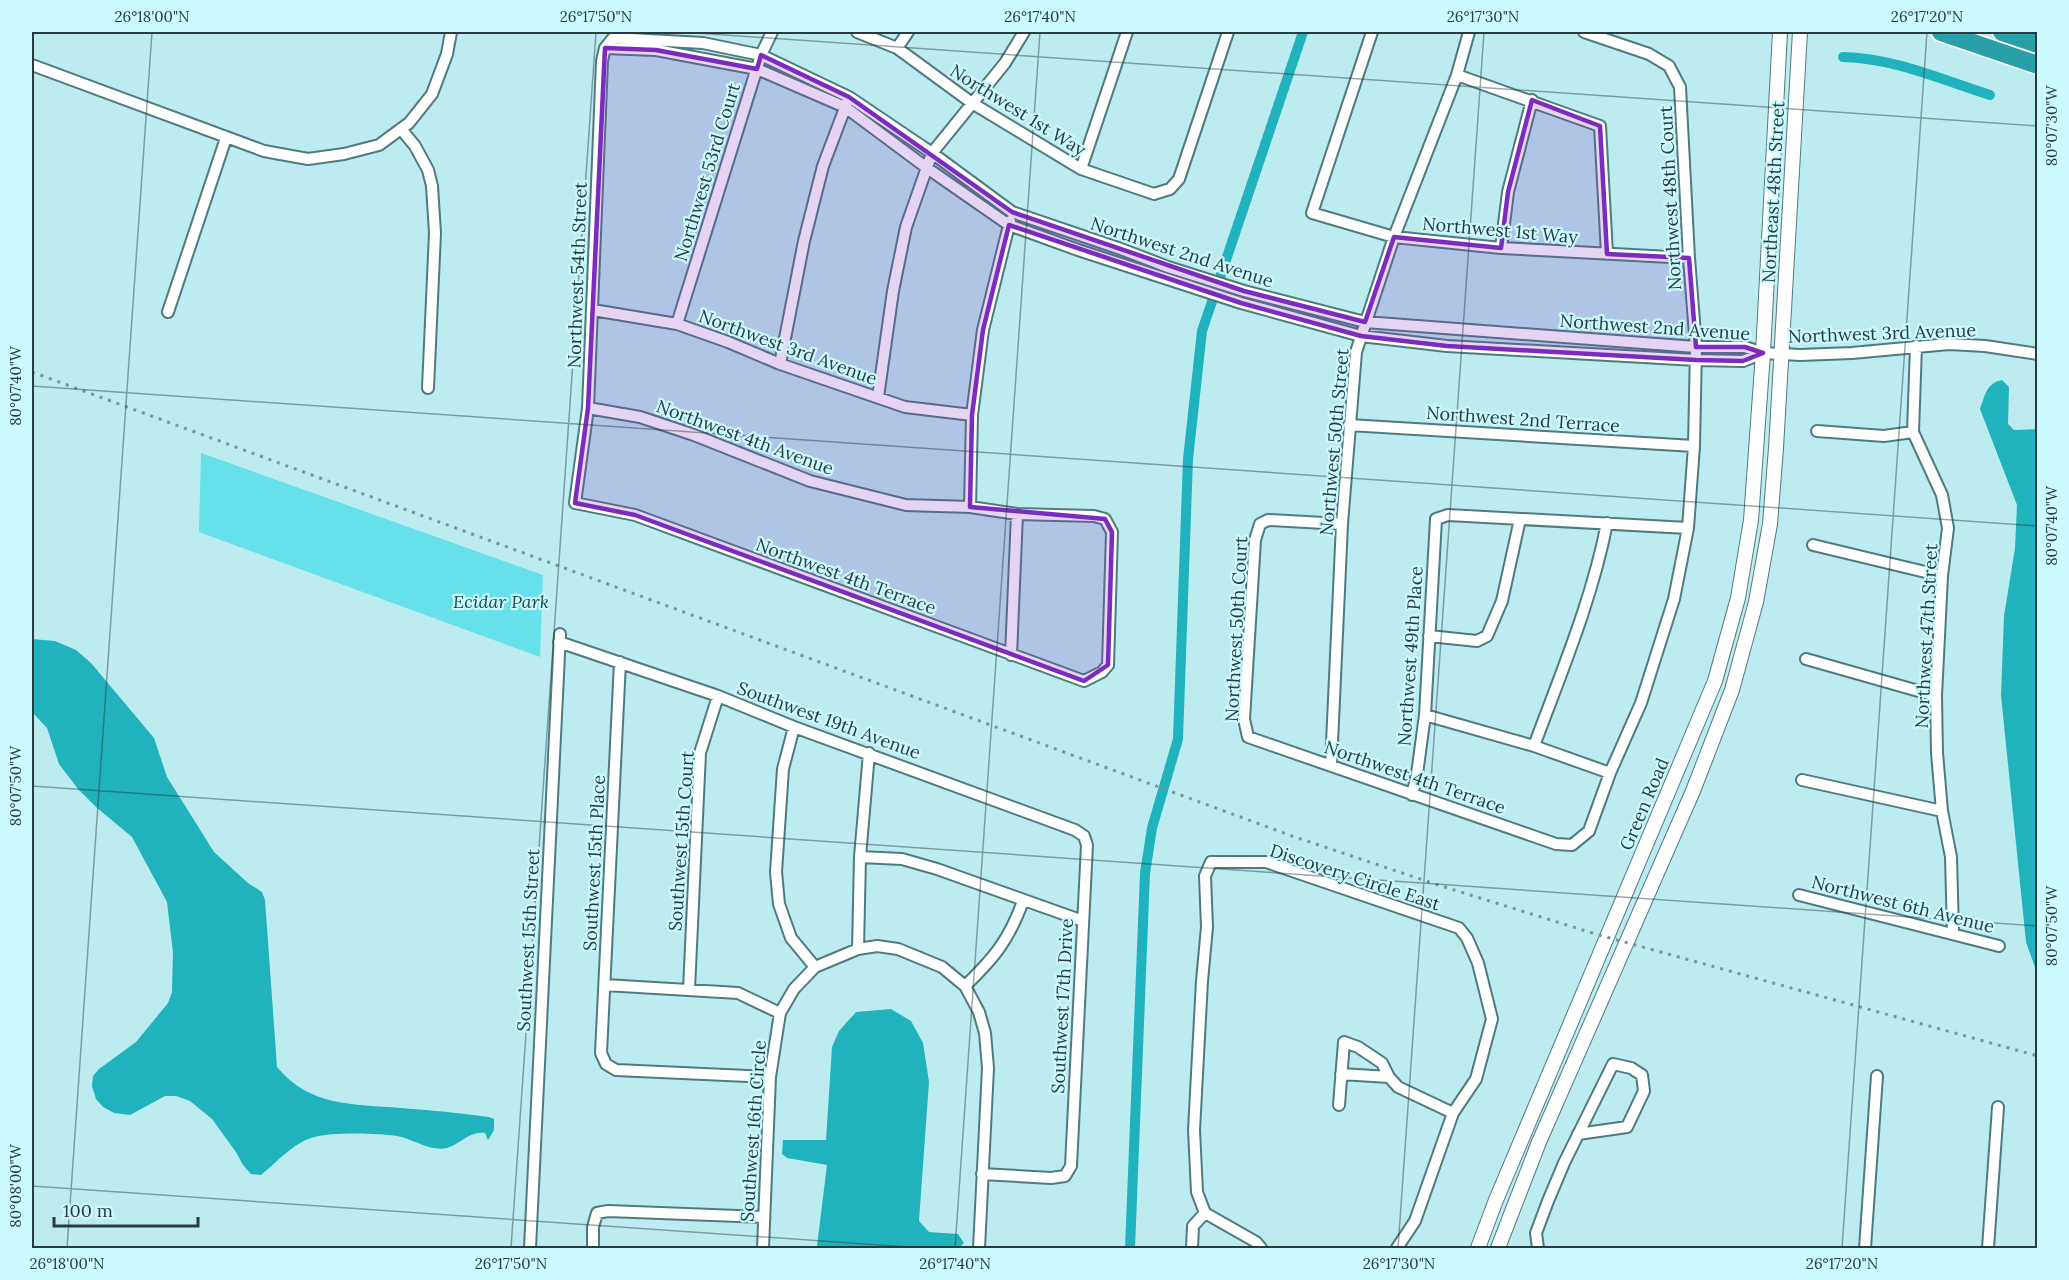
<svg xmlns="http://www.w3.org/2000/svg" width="2069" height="1280" font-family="Lora,serif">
  <rect width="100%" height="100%" fill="#bdecf0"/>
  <path fill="#66e0ea" d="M201 453 543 575 540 657 199 532Z"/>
  <path fill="#20b3be" d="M2002 380 2009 387 2008 424 2014 430 2037 429V973L2026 942 2001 695 2004 616 2015 548 2017 505 1980 409C1985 396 1986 383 2002 380Z
    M32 639 55 641 76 650 91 663 154 738 167 777 214 852 248 883 262 892 265 900 277 1067C310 1107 353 1104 401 1108 430 1110 460 1113 489 1117L494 1119V1130L488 1140 485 1133C469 1131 461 1144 447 1148 431 1152 413 1139 397 1136 378 1133 332 1132 314 1137 293 1143 277 1162 261 1175L251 1174 243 1165 236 1152 212 1119 190 1101 176 1096H165L130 1115 114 1113 103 1107 96 1099 92 1086 93 1076 99 1069 136 1042 168 1003 172 992 173 953 167 902 132 837 96 807 78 789 59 764 47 728 32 712Z
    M891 1009 911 1021 923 1043 929 1082 919 1221 929 1232 958 1234 964 1243 959 1248H819L817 1246 827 1165 787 1158 782 1154 783 1140H826L832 1047 839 1031 856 1012Z"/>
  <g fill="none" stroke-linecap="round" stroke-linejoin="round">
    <path stroke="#20b3be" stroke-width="10" d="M1843 57C1894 58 1942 80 1990 95
      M1130 1248 1145 873 1152 828 1178 739 1188 459 1202 331 1303 32"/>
    <g stroke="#4f7b7f" stroke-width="14">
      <path id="minor" d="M857 32 897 48 972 103 1081 169 1154 194 1170 189 1179 179 1228 32
        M1372 32 1312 213 1394 237 1501 248 1689 258
        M605 48 656 50 757 69 845 107 927 168 1009 225 1078 250 1241 303 1361 336 1447 346 1696 360 1743 361 1763 353
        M897 48 908 32
        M32 65 264 151 308 159 344 154 379 145 409 123 432 94 447 54 451 32
        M1457 75 1600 126 1607 254
        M401 129 415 146 428 170 432 186 435 233 428 388
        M1081 169 1127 32
        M1501 248 1508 192 1532 100
        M593 310 677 324 728 342 780 364 905 407 972 415
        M168 312 226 138
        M677 324 761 55 772 32
        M1916 346 1913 432 1942 495 1948 528 1942 576 1936 696 1937 753 1942 811 1951 857 1953 933
        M780 364 804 241 823 166 848 100
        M878 397 893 291 906 227 932 153 1005 63 1024 32
        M588 408 640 417 694 435 810 481 906 505 970 507 1017 514 1094 516 1105 519 1112 532 1108 665 1102 672 1084 681 635 515 575 503 588 408 602 61 605 48 613 38 703 43 761 55 849 97 932 153 1012 212 1121 249 1168 267 1244 291 1365 322 1696 347H1745L1763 353 1800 355 1852 353 1949 344 1985 346 2038 354
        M1349 425 1694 446
        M1817 431 1884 436 1913 432
        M970 507 972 415 983 330 1010 221
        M1342 524 1268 520 1260 524 1255 540 1244 719 1248 737 1556 844 1572 845 1589 831 1610 773 1641 703 1674 599 1688 528 1694 446 1696 347 1689 258 1680 87 1669 66 1649 54 1584 32
        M1813 545 1942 576
        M1429 636 1477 641 1487 636 1502 601 1520 519
        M559 642 718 696 794 727 1075 830 1084 836 1087 845 1071 1166 1065 1176 1051 1178 982 1174
        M1011 655 1017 514
        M1806 659 1936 696
        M620 662 601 1053 606 1064 616 1070 770 1077
        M1425 715 1534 746 1610 773
        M794 727 783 769 776 872 779 904 791 938 815 967
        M1534 746C1561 673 1592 600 1607 523
        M1331 765 1342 524 1356 352 1394 237 1457 75 1469 32
        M1802 780 1942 811
        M1412 795 1417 774 1425 715 1436 519 1448 515 1688 528
        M860 857 902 859 937 869 1083 921
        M1799 895 1999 946
        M858 949 860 857 869 753
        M605 985 738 993 780 1013
        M965 986C994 958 1009 940 1023 901
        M689 989 700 753 718 696
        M1341 1074 1389 1077
        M1339 1105 1344 1042 1358 1047 1382 1063 1389 1077 1398 1087 1453 1113
        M530 1248 560 634
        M593 1248V1227L597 1213 608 1211 764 1217
        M763 1248 770 1077 780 1013 794 989 815 967 858 949 877 946 898 949 942 967 965 986 979 1012 985 1033 988 1068 979 1248
        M1192 1248 1193 1226 1205 1213
        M1261 1248 1256 1242 1205 1213 1197 1192 1194 1130 1202 981 1207 927 1205 876 1211 862H1266L1459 928 1467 938 1478 963 1492 1019 1476 1079 1453 1113 1415 1221 1397 1248
        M1538 1248 1536 1233 1548 1201 1564 1163 1613 1064 1631 1068 1642 1075 1644 1091 1627 1127 1578 1134
        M1865 1248 1877 1076
        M1988 1248 1998 1107"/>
    </g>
    <g stroke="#4f7b7f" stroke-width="16">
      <path id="secondary" d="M1478 1248 1496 1200 1715 681 1738 598 1751 520 1763 353 1780 32
        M1498 1248 1539 1142 1693 791 1732 690 1756 602 1770 524 1776 448 1800 32"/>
    </g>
    <g stroke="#fff" stroke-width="21">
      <path id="motorway" d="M1941 32 2038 65
        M2002 32 2038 44"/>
    </g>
    <use href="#minor" stroke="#fff" stroke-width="10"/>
    <use href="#secondary" stroke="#fff" stroke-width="14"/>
    <use href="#motorway" stroke="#29a0a9" stroke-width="18"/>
    <path stroke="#759799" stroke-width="3" stroke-dasharray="3 6" stroke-linecap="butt" d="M32 372 1292 836 1435 884 1599 935 2038 1056"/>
  </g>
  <path fill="#7b2cbf" fill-opacity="0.2" stroke="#7b2cbf" stroke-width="4.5" stroke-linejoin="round" d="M605 48 656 50 757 69 761 55 849 97 1012 212 1244 291 1365 322 1394 237 1501 248 1508 192 1532 100 1600 126 1607 254 1689 258 1696 347H1745L1763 353 1743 361 1696 360 1447 346 1361 336 1241 303 1009 225 983 330 972 415 970 507 1105 519 1112 532 1108 665 1084 681 635 515 575 503 588 408Z"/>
  <path fill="none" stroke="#293c3d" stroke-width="1.5" stroke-opacity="0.45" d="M682 32 2038 126M32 386 2038 526M32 786 2038 926M32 1186 922 1248M67 1248 152 32M511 1248 596 32M955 1248 1040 32M1398 1248 1484 32M1842 1248 1927 32"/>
  <g text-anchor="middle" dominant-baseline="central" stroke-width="4.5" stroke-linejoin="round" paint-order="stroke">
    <g font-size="18" fill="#293c3d" stroke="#cafafe">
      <text transform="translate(1018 110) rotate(32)">Northwest 1st Way</text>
      <text transform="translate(707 172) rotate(-73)">Northwest 53rd Court</text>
      <text transform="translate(1773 192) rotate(-87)">Northeast 48th Street</text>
      <text transform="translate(1670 198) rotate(-93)">Northwest 48th Court</text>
      <text transform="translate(1500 230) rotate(5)">Northwest 1st Way</text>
      <text transform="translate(1182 252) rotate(18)">Northwest 2nd Avenue</text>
      <text transform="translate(577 275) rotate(-88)">Northwest 54th Street</text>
      <text transform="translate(1655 327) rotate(4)">Northwest 2nd Avenue</text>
      <text transform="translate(1882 333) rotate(-2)">Northwest 3rd Avenue</text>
      <text transform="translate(788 347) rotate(20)">Northwest 3rd Avenue</text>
      <text transform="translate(1523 419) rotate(4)">Northwest 2nd Terrace</text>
      <text transform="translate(745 437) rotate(20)">Northwest 4th Avenue</text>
      <text transform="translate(1334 442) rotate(-85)">Northwest 50th Street</text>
      <text transform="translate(846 576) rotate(20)">Northwest 4th Terrace</text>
      <text transform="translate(1236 629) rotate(-87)">Northwest 50th Court</text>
      <text transform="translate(1926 636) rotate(-87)">Northwest 47th Street</text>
      <text transform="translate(1410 656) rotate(-86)">Northwest 49th Place</text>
      <text transform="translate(829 720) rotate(20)">Southwest 19th Avenue</text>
      <text transform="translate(1415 777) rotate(19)">Northwest 4th Terrace</text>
      <text transform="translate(1644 804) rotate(-67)">Green Road</text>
      <text transform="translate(681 841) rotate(-86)">Southwest 15th Court</text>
      <text transform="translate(594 863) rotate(-87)">Southwest 15th Place</text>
      <text transform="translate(1355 877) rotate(18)">Discovery Circle East</text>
      <text transform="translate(1903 904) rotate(14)">Northwest 6th Avenue</text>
      <text transform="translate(528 940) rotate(-87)">Southwest 15th Street</text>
      <text transform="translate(1062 1006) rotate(-87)">Southwest 17th Drive</text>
      <text transform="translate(753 1131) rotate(-86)">Southwest 16th Circle</text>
    </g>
    <g font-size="18" font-style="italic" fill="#104b4f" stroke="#cafafe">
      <text x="501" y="601">Ecidar Park</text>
    </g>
  </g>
  <rect width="2069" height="1280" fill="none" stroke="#cafafe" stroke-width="66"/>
  <path d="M54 1217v9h144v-9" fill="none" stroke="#293c3d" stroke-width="3"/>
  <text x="63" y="1217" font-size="18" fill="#293c3d" stroke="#cafafe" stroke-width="4.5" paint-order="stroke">100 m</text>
  <rect x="33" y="33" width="2003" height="1214" fill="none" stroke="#293c3d" stroke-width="2"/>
  <g font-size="15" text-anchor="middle" fill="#293c3d">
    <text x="152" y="22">26°18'00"N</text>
    <text x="596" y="22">26°17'50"N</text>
    <text x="1040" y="22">26°17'40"N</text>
    <text x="1483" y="22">26°17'30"N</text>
    <text x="1927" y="22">26°17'20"N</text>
    <text transform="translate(2052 126) rotate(-90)" y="5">80°07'30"W</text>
    <text transform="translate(16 386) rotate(-90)" y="5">80°07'40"W</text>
    <text transform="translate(2052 526) rotate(-90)" y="5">80°07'40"W</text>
    <text transform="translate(16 786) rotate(-90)" y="5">80°07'50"W</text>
    <text transform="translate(2052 926) rotate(-90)" y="5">80°07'50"W</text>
    <text transform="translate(16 1186) rotate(-90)" y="5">80°08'00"W</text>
    <text x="67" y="1269">26°18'00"N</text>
    <text x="511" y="1269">26°17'50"N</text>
    <text x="955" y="1269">26°17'40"N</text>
    <text x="1399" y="1269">26°17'30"N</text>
    <text x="1842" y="1269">26°17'20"N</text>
  </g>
</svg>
